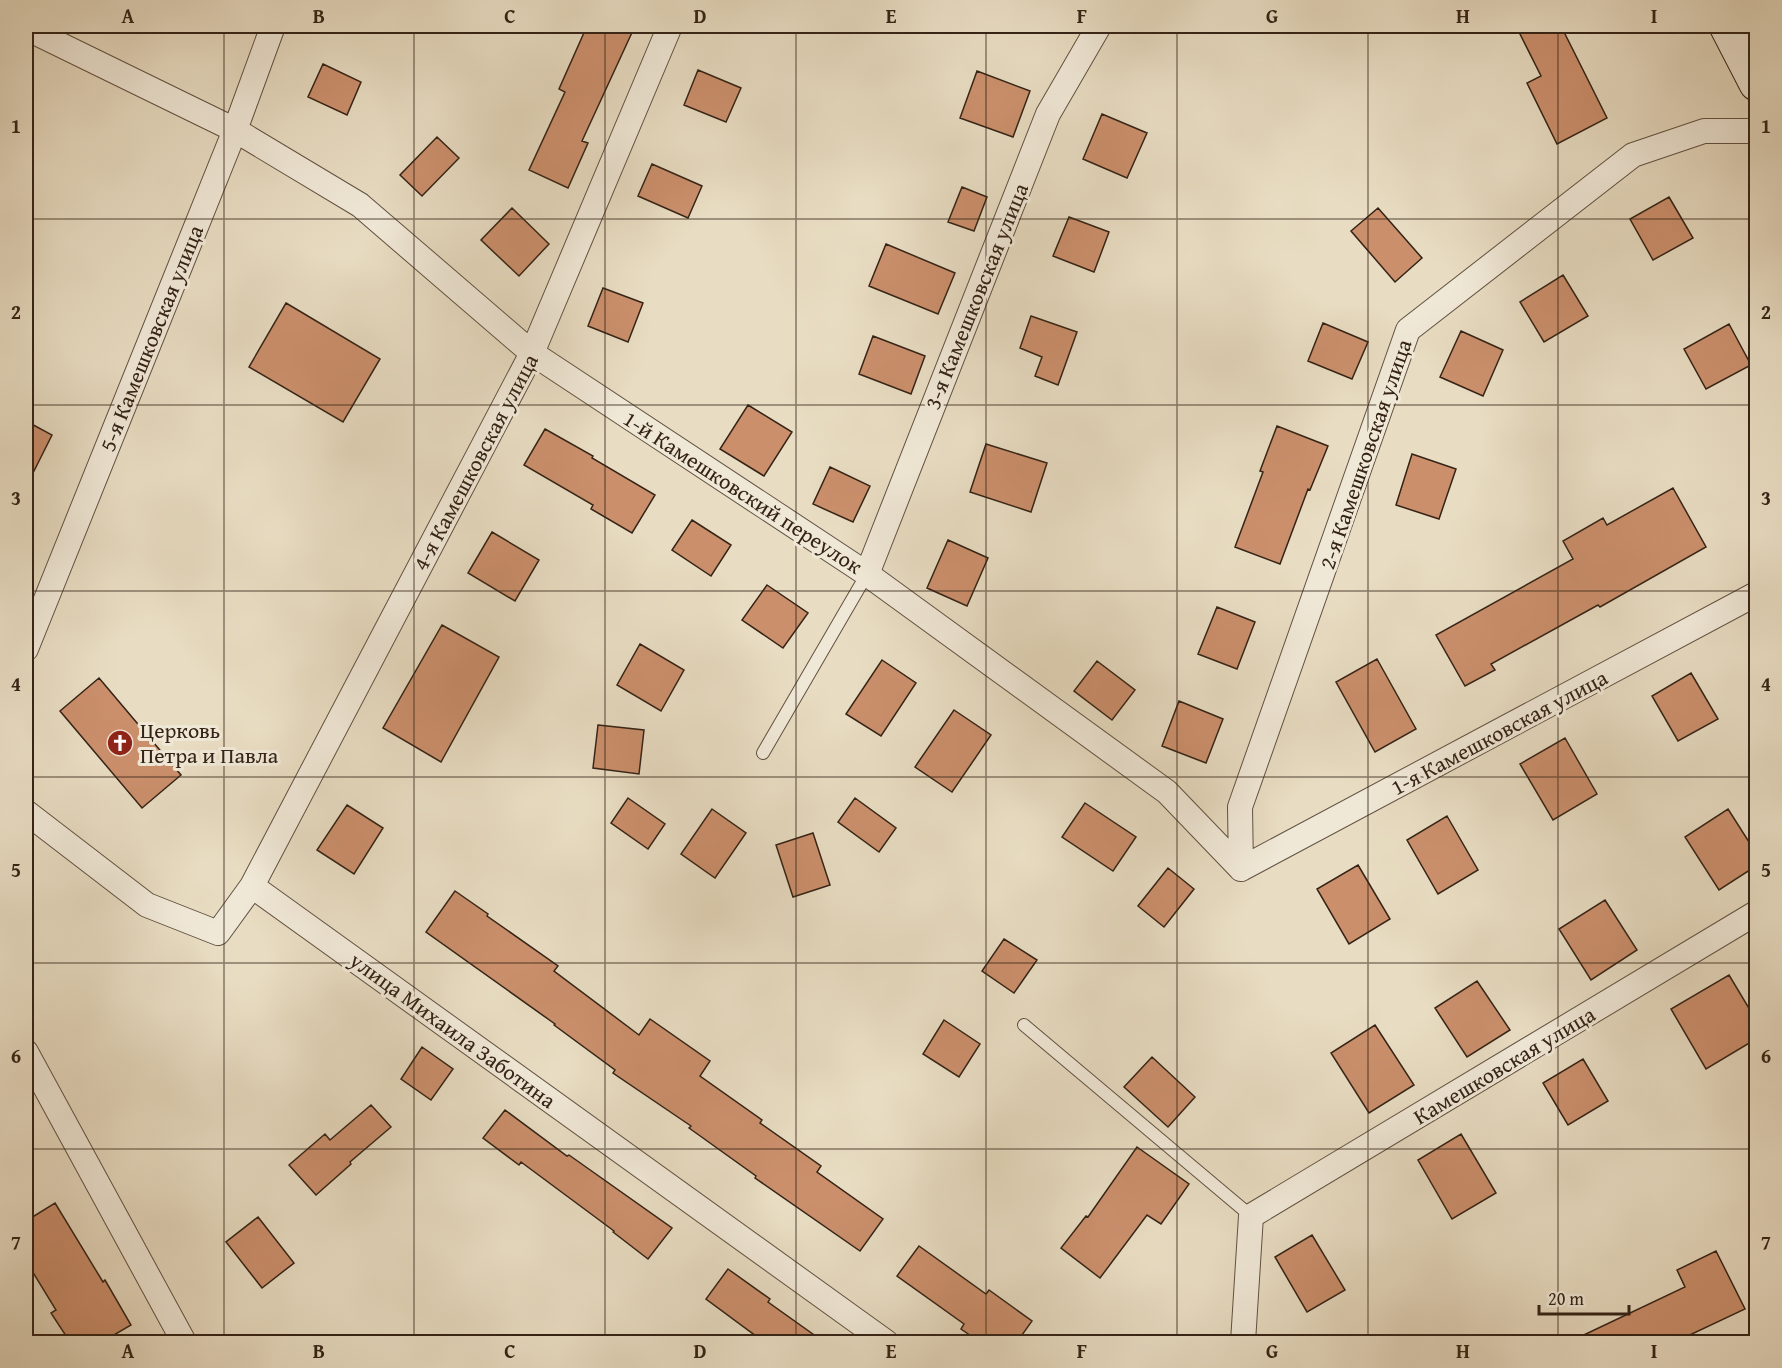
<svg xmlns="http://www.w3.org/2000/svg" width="1782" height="1368" font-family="'Gentium Book Plus',serif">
  <rect width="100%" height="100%" fill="#e8dcc2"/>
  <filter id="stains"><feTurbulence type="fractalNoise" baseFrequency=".00333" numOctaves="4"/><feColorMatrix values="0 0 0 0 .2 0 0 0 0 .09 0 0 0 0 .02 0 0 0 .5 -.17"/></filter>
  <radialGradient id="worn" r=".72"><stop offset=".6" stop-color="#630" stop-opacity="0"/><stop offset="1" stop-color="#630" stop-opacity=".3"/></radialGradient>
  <path fill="#cb8f6c" stroke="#342316" stroke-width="1.5" d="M587 26H635L582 141 588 143 568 188 529 170 565 92 559 89Z
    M1516 26H1561L1607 118 1557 144 1527 83 1541 76Z
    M323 64 361 82 347 115 308 97Z
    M698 70 741 88 726 122 684 105Z
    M977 71 1030 91 1013 137 960 118Z
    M1102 114 1147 133 1127 178 1083 159Z
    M437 137 459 158 422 196 400 175Z
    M652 164 702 186 688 218 638 196Z
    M962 187 987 197 974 231 948 222Z
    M1669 197 1693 238 1653 260 1630 219Z
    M512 208 549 244 519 276 481 240Z
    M1378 208 1422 258 1395 282 1351 231Z
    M1069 217 1109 232 1094 272 1053 256Z
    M886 244 955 273 938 314 869 286Z
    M1563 275 1588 316 1544 342 1520 302Z
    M603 288 643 303 628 342 588 326Z
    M286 303 380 359 343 422 249 367Z
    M1031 316 1077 332 1058 385 1035 376 1042 357 1020 348Z
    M1323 323 1368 342 1352 379 1308 361Z
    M1729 324 1751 365 1706 389 1684 349Z
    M1461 331 1503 350 1483 396 1440 377Z
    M873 336 925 356 911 394 859 374Z
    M748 405 792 432 764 476 720 449Z
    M26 421 52 435 26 487Z
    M1277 426 1328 446 1310 490 1308 489 1280 564 1235 547 1263 472 1260 471Z
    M545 429 593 456 592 458 655 495 632 533 591 509 593 505 524 465Z
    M986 444 1047 463 1031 512 970 492Z
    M1412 454 1456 469 1439 519 1396 505Z
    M830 467 870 486 853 522 813 504Z
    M1673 488 1706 547 1600 607 1598 605 1491 664 1495 670 1465 686 1436 635 1573 559 1563 541 1603 518 1607 525Z
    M692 520 731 545 711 576 672 550Z
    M492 532 539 560 515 601 468 573Z
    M948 540 988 558 967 606 927 588Z
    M767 585 808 613 783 648 742 620Z
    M1217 607 1255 622 1237 669 1198 654Z
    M442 625 499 657 441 762 383 728Z
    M640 644 684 670 661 711 617 685Z
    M1377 659 1416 729 1375 752 1336 682Z
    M882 660 916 683 881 736 846 714Z
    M1097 661 1135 690 1112 720 1074 691Z
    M1691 673 1718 719 1678 741 1652 696Z
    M99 678 181 775 142 808 60 711Z
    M1179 701 1223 719 1206 763 1162 746Z
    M954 710 991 735 952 792 915 767Z
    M598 725 644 730 639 774 593 768Z
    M1565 738 1597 794 1553 820 1520 764Z
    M628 798 665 824 648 849 611 823Z
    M855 798 896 828 879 852 838 822Z
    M1085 803 1136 837 1113 871 1062 837Z
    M347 805 383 828 354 874 317 850Z
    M712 809 746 833 715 878 681 854Z
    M1728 809 1756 853V866L1719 890 1685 837Z
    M1447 816 1478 870 1438 894 1407 840Z
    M813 833 830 885 793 897 776 845Z
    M1358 865 1390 919 1349 944 1317 889Z
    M1168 868 1194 889 1164 927 1138 906Z
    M455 891 488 914 487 916 558 966 554 971 639 1035 650 1019 710 1061 700 1076 762 1120 760 1123 821 1166 817 1172 883 1219 860 1251 755 1178 756 1176 689 1128 691 1126 613 1073 615 1070 554 1025 555 1024 426 932Z
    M1605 900 1637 950 1591 980 1559 929Z
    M1004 939 1037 960 1014 993 982 971Z
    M1729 975 1756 1020V1039L1706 1069 1671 1009Z
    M1477 981 1510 1030 1467 1057 1435 1008Z
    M944 1020 980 1044 959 1077 923 1054Z
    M1375 1025 1414 1085 1369 1113 1331 1053Z
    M422 1047 453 1069 431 1100 401 1079Z
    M1152 1057 1195 1097 1168 1127 1124 1087Z
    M1583 1059 1608 1101 1568 1125 1543 1083Z
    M371 1105 391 1127 350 1162 351 1164 316 1195 289 1165 325 1134 330 1140Z
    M505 1110 567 1156 569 1155 672 1228 648 1259 613 1232 614 1231 521 1162 519 1165 483 1138Z
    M1461 1134 1496 1193 1452 1219 1418 1160Z
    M1137 1147 1189 1184 1161 1224 1147 1215 1100 1278 1061 1248 1086 1216 1088 1217Z
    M55 1203 103 1282 105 1280 131 1325 102 1342H70L51 1313 56 1310 26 1261V1221Z
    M258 1217 294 1263 262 1288 226 1242Z
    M1312 1235 1345 1290 1307 1312 1275 1257Z
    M919 1246 986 1294 989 1290 1032 1321 1017 1342H980L961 1329 964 1324 897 1276Z
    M1716 1251 1745 1309 1675 1342H1569L1685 1287 1677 1270Z
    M728 1269 770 1299 768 1302 824 1342H764L706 1299Z"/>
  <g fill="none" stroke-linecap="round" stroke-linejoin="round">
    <g stroke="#615141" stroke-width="14">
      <path id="lane" d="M763 753 867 574
        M1024 1025 1251 1216"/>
    </g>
    <g stroke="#615141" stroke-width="26">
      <path id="street" d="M26 28 235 130 360 205 532 353 867 574 1167 792 1241 869
        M867 574 1048 114 1099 26
        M26 649 235 130 273 26
        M26 812 147 905 218 933 252 886 886 1342
        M1241 869 1240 807 1408 330 1633 155 1704 131H1756
        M1241 869 1756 594
        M252 886 532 353 670 26
        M26 1052 184 1342
        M1243 1342 1251 1216 1756 913"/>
    </g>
    <g stroke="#342316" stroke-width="35">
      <path id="secondary" d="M1726 26 1756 84"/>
    </g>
    <use href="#lane" stroke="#f0e8d7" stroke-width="12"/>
    <use href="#street" stroke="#f0e8d7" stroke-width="24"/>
    <use href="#secondary" stroke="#f0e8d7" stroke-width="33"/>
  </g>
  <path fill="none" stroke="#342316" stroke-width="1.5" stroke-opacity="0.55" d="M224 26V1342M414 26V1342M605 26V1342M796 26V1342M986 26V1342M1177 26V1342M1368 26V1342M1558 26V1342M26 219H1756M26 405H1756M26 591H1756M26 777H1756M26 963H1756M26 1149H1756"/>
  <defs>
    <g id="church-disc" transform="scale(1.35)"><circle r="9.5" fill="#8f2418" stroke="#f0e8d7"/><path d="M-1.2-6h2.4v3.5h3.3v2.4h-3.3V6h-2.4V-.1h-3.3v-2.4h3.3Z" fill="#fff"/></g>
  </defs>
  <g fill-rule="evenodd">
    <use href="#church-disc" x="120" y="743"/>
  </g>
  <g text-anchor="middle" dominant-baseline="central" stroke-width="6" stroke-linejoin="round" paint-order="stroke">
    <g font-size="22" fill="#342316" stroke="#f0e8d7">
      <text transform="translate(976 296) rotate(-68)">3-я Камешковская улица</text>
      <text transform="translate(151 338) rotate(-68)">5-я Камешковская улица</text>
      <text transform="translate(1365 454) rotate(-71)">2-я Камешковская улица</text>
      <text transform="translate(475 462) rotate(-62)">4-я Камешковская улица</text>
      <text transform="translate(743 492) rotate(33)">1-й Камешковский переулок</text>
      <text transform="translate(1499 732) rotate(-28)">1-я Камешковская улица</text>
      <text transform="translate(453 1030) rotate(36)">улица Михаила Заботина</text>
      <text transform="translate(1504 1065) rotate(-31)">Камешковская улица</text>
    </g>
    <g font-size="22" fill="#342316" stroke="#f0e8d7" text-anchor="start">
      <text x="140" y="730">Церковь<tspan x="140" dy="25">Петра и Павла</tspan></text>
    </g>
  </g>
  <rect width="1782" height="1368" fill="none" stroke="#e8dcc2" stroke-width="66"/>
  <path d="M1539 1305v9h90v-9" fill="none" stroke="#342316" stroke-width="3"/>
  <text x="1548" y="1305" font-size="18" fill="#342316" stroke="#f0e8d7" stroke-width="4.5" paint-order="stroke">20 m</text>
  <rect x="33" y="33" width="1716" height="1302" fill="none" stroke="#342316" stroke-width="2"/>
  <g font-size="20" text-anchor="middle" font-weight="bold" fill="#342316">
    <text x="128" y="23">A</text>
    <text x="319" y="23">B</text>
    <text x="510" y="23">C</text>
    <text x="700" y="23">D</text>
    <text x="891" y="23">E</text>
    <text x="1082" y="23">F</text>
    <text x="1272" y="23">G</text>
    <text x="1463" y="23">H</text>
    <text x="1654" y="23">I</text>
    <text x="16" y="133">1</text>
    <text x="1766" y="133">1</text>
    <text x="16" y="319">2</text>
    <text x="1766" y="319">2</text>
    <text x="16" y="505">3</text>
    <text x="1766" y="505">3</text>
    <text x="16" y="691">4</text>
    <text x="1766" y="691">4</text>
    <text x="16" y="877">5</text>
    <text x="1766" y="877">5</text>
    <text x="16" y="1063">6</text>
    <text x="1766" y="1063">6</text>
    <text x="16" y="1249">7</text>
    <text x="1766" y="1249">7</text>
    <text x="128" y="1358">A</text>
    <text x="319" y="1358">B</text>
    <text x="510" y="1358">C</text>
    <text x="700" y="1358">D</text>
    <text x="891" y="1358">E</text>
    <text x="1082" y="1358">F</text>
    <text x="1272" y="1358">G</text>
    <text x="1463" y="1358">H</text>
    <text x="1654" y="1358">I</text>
  </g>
  <rect width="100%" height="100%" filter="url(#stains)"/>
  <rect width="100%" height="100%" fill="url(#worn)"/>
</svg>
